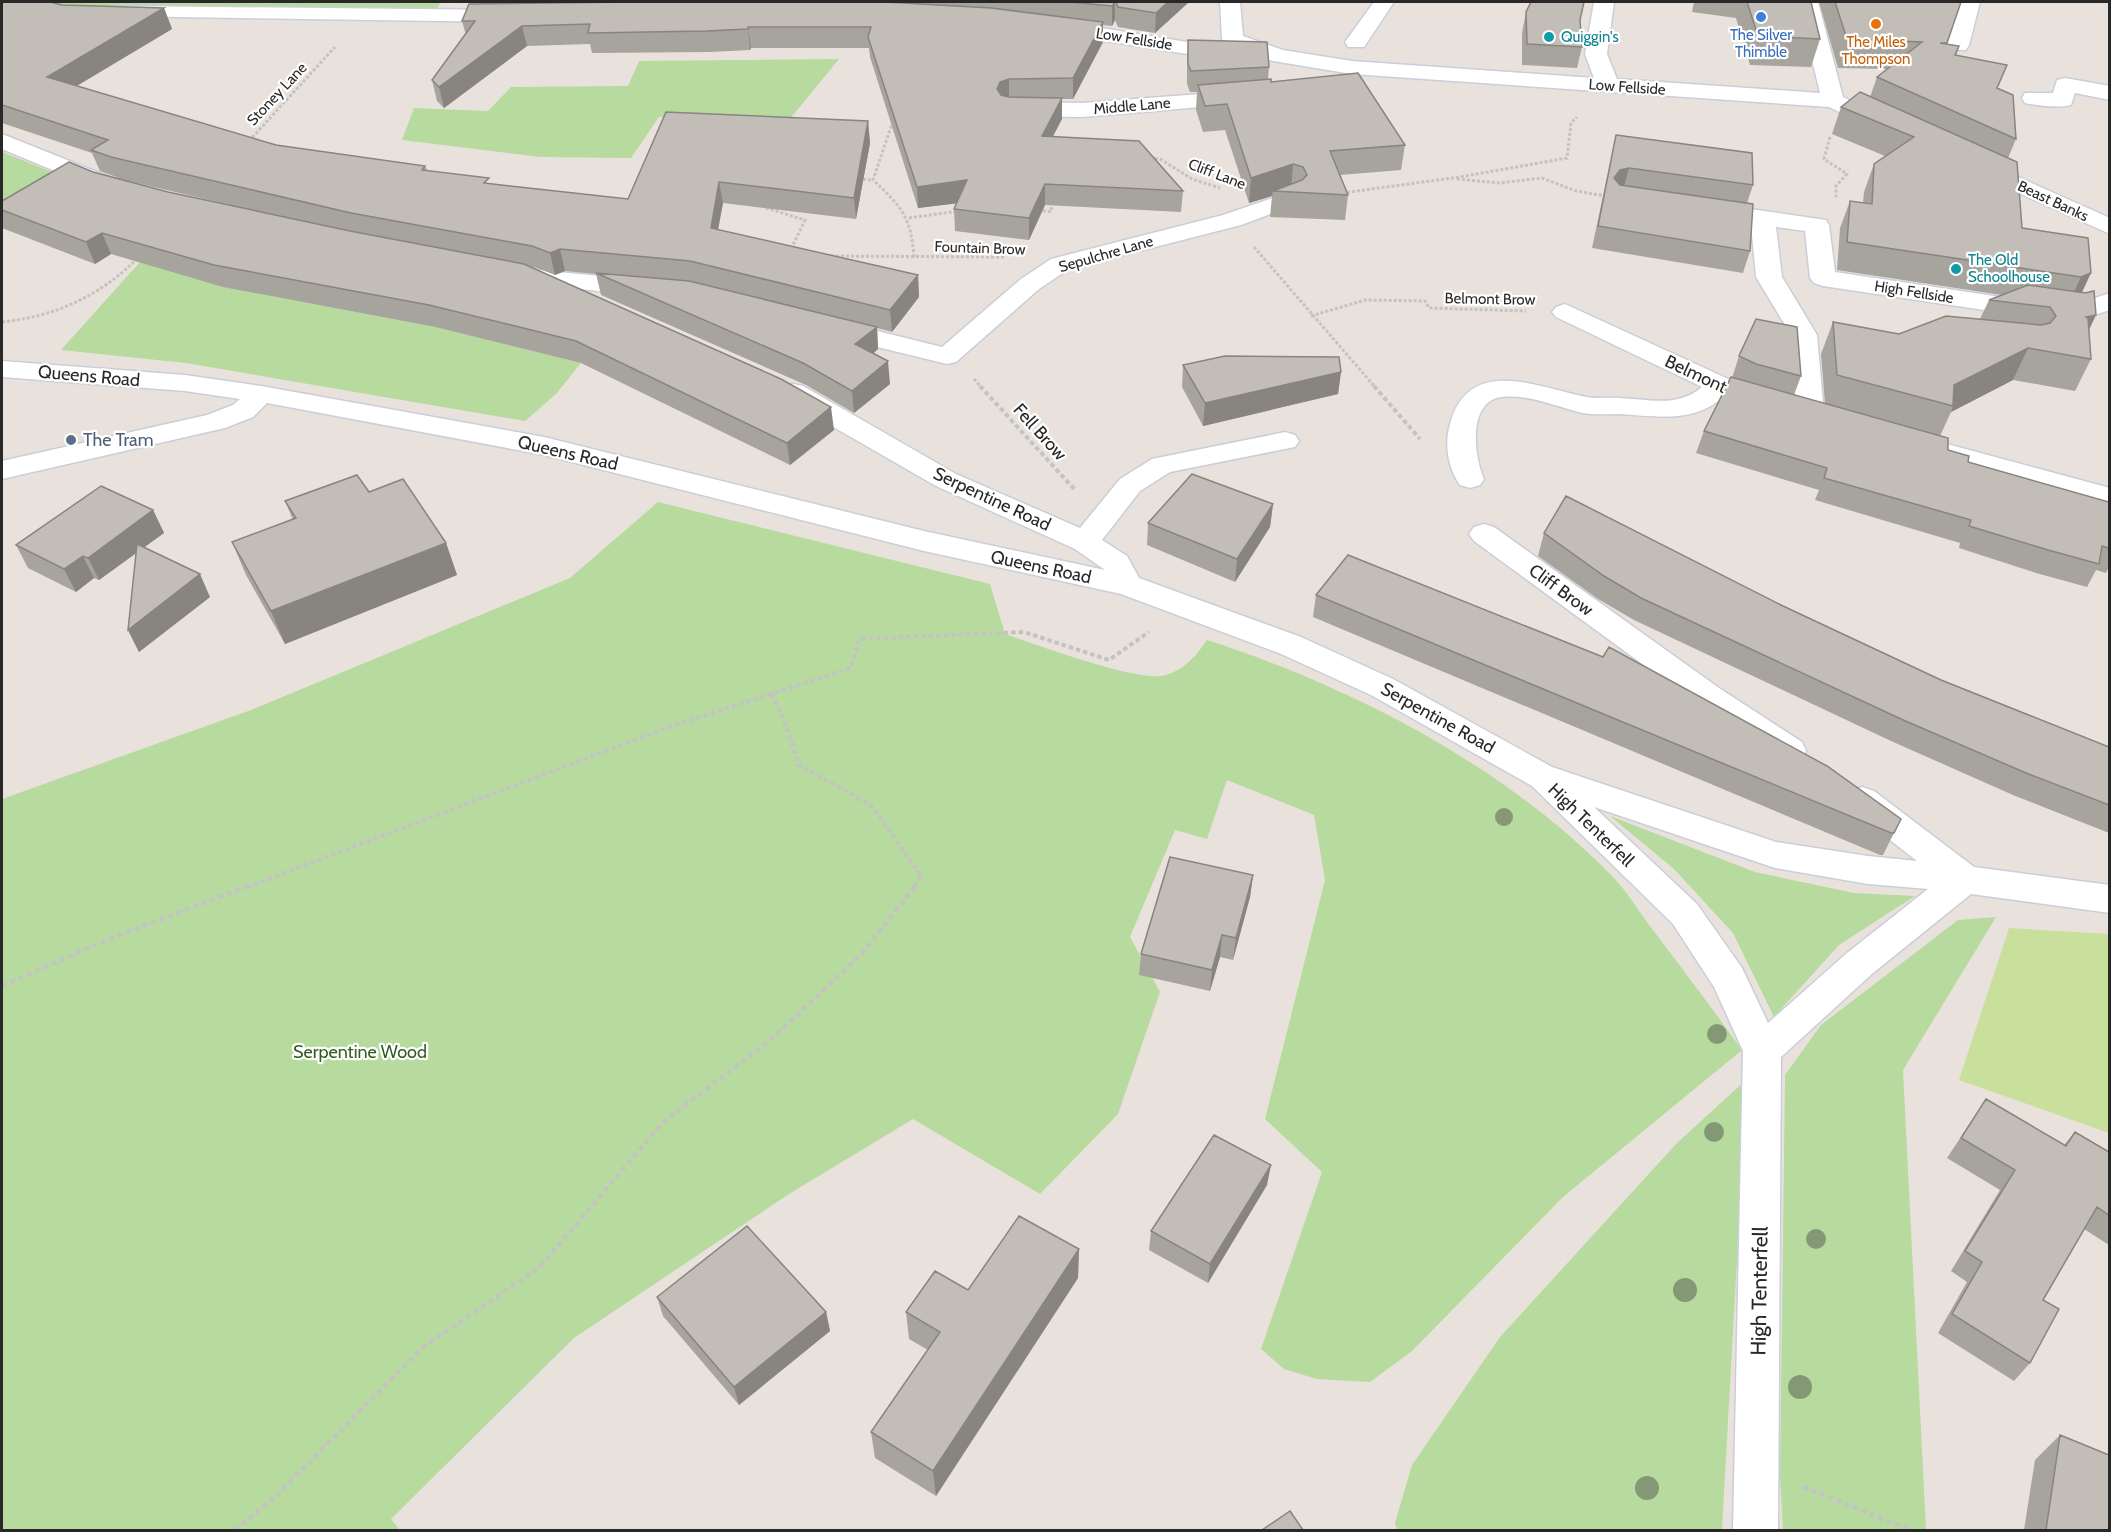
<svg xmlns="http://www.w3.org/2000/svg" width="2111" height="1532" font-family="Cabin,sans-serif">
  <rect width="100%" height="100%" fill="#e9e2dc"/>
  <path fill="#b7da9e" d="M2 2H441L436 10 100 9 2 4Z
    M839 59 789 120 659 117 631 158 540 157 402 140 414 108 488 111 511 87 628 86 639 61Z
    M2 152 72 180 2 218Z
    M140 262 256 293 435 327 581 363 556 394 525 421 186 363 61 350Z
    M658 502 990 584 1005 634C1035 644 1141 684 1166 675 1185 669 1196 656 1207 640 1353 687 1503 765 1611 875 1627 891 1639 912 1653 930 1683 969 1713 1010 1742 1050L1563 1197 1412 1351 1370 1382 1317 1379 1284 1369 1261 1349 1322 1172 1265 1119 1325 880 1314 815 1227 780 1207 839 1175 830 1130 937 1160 992 1118 1114 1040 1194 913 1119 789 1194 574 1338 391 1519 400 1530H2V799L251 710 570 578Z
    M1610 816 1755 872 1854 893 1915 896 1839 945 1774 1017 1733 933 1674 869Z
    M1996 917 1903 1070 1926 1530H1783L1780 1477 1785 1075 1821 1025 1958 920Z
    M1747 1079 1722 1530H1397L1395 1523 1412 1465 1500 1337 1677 1143Z"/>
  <path fill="#c8e09b" d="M2009 928 2109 934V1133L1959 1080Z"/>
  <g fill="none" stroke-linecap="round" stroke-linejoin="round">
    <g stroke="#caced9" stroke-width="3">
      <path id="minor" d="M1220 2H1240L1243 36 1283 50 1352 61 1594 78 1585 54 1594 2H1614L1607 54 1617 79 1820 93 1798 2H1818L1843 97 1892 120 1895 125 1892 130H1876L1829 107 1352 74 1273 61 1245 53 1225 44 1222 39Z
        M1374 2H1394L1364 47H1348L1345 42Z
        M1960 2H1980L1969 45 1966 50H1950L1947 45Z
        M120 6 510 10 517 12 521 16 517 20 510 22 113 16 109 12 113 8Z
        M1059 21 1187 42 1195 43 1198 48 1195 53 1187 54 1051 32 1048 27 1051 22Z
        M2065 78 2110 86V100L2075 93 2071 105C2057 108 2039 106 2025 103L2022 98 2025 93H2053L2057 80Z
        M1240 91 1248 93 1251 98 1248 103 1082 117 1016 116 1008 114 1005 109 1008 104 1016 102 1082 103Z
        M2 134 112 178 116 183 112 188H96L2 149Z
        M1978 159 2110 218V234L1970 171 1966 166 1970 161Z
        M1290 192 1298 194 1302 199 1298 204 1241 225 1069 269 1039 289 956 362 947 364 824 334 820 328 824 322 833 320 942 347 1021 279 1051 259 1223 215Z
        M1743 208 1826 220 1829 225 1835 272 2068 307 2110 293V310L2070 323 1823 286 1814 283 1810 278 1805 231 1776 227 1782 277 1817 335 1824 415 1820 421 1810 423 1800 421 1796 415 1791 335 1756 277 1751 224 1734 220 1731 215 1734 210Z
        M537 270 642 280 651 283 655 288 651 293 642 296 528 283 524 278 528 273Z
        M1565 304 1748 388 1779 397 1783 403 1779 409 1769 411 1723 397C1693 424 1655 416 1619 414 1606 414 1594 415 1582 413 1557 407 1529 394 1502 397 1467 401 1474 457 1484 479L1480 485 1470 488 1460 485C1448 468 1444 445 1450 424 1469 354 1539 388 1587 397 1597 399 1608 397 1619 398 1648 399 1678 408 1702 387L1556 317 1552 312 1556 307Z
        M2 361 185 375 261 386 544 437 924 531 1105 570 1075 549 936 486 783 398 779 392 783 386 793 384 803 386 956 474 1080 528 1120 479 1152 459 1285 432 1295 435 1299 441 1295 447 1170 472 1140 491 1102 540 1127 556 1139 578 1301 637 1393 679 1552 767 1776 842 1868 856 1917 861 1850 809 1845 800 1850 791 1862 787 1874 791 1974 867 2110 885V913L1971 894 1873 973 1781 1057 1778 1530H1733L1743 1051 1714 987 1673 924 1532 786 1371 695 1279 653 1121 594 924 551 544 455 267 403 253 417 225 428 2 479V461L207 415 233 405 240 399 185 391 2 377ZM1594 807 1775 868 1868 884 1928 889 1847 953 1768 1023 1742 968 1697 904Z
        M1925 438 2110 488V507L1915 453 1911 447 1915 441Z
        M1484 524 1494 527 1719 688 1802 742 1806 751 1802 760 1790 763 1778 760 1697 704 1474 541 1469 534 1474 527Z"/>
    </g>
    <path stroke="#c3c3c3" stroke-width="3" stroke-dasharray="3 2" stroke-linecap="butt" d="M893 121 873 180C902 207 911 217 914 257
      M1830 137 1824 159 1847 174 1836 186V199
      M249 141 335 47
      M1150 158 1160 159 1192 179 1220 188
      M858 179 873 180
      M1457 179 1499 183 1542 178 1576 191 1606 196
      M1342 193 1460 177 1567 158 1571 123 1577 117
      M766 208 805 220 791 249
      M1038 210 1051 212 1052 203
      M909 218 958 211
      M1254 247 1375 387
      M831 256 1006 257
      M1311 316 1365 300 1425 301 1429 308 1526 311
      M2 322C57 316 100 296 139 257
      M974 379 981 387"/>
    <path stroke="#c3c3c3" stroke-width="4" stroke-dasharray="4.5 3" stroke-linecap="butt" d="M980 386 1076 491
      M1374 386 1420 439
      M771 694 783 717 799 765 872 806 922 877 914 887
      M247 887 666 728 851 668 859 639 1024 632 1109 660 1149 632"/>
    <path stroke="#c3c3c3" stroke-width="4.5" stroke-dasharray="5 4" stroke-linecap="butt" d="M2 986 104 941 251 885
      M1803 1487 1911 1530
      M235 1530 276 1496 422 1348 540 1267 663 1122 768 1042 861 955 916 885"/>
    <use href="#minor" fill="#fff" fill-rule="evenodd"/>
  </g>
  <g fill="#859876">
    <circle cx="1504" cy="817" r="9"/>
    <circle cx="1717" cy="1034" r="10"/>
    <circle cx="1714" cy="1132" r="10"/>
    <circle cx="1816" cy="1239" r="10"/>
    <circle cx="1685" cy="1290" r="12"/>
    <circle cx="1800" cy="1387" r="12"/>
    <circle cx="1647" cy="1488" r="12"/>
  </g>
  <path fill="#a7a39d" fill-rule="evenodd" d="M480 2H1189L1155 33 1118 27 1115 20 1112 26 1103 25V42L1073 99H1062V119L1053 136 1183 191 1181 212 1045 205 1029 240 955 231 954 209 957 203 918 208 870 57 869 48H751L750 50 709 52 592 53 590 44 527 46 444 108 437 101 432 80 466 35 462 21 480 3Z
    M1694 2H1811L1820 39 1811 67 1750 65 1736 18 1692 12Z
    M1819 2H1961L1946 44 1959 46 1956 55 1998 88 2016 139 2008 158 2022 228 2088 238 2082 293 2089 330 2091 359 2075 391 2013 380 1951 412 1940 436 1948 450 1968 462 2109 502V567L2106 573 2096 570 2087 587 2036 573 1959 548 1960 543 1815 500 1819 490 1696 453 1704 431 1732 378 1739 356 1801 376 1794 395 1825 404 1821 354 1833 322 1899 334 1980 319 1989 300 2002 295 1837 270 1840 228 1850 201 1863 203 1864 192 1874 164 1885 156 1832 134 1841 107 1870 97 1877 77 1887 69 1838 68Z
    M2 3 164 8 172 29 77 86 276 145 425 166 427 170 490 184 628 199 868 121 870 143 856 219 723 203 718 230 918 275 919 297 892 332 877 328 878 349 873 354 890 384 854 413 806 385 601 295 596 274 565 271 555 275 537 268 528 266 834 430 790 465 581 363 435 327 223 287 111 254 95 264 2 228V201L93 172 119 178 100 171 92 153 2 123ZM124 180 256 211 168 192Z
    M1526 12 1580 20 1582 47 1577 68 1522 65V33Z
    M1188 40 1269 67 1268 80 1271 82 1405 145 1401 170 1340 175 1348 195 1345 220 1270 217 1272 196 1249 203 1225 130 1203 132 1196 110 1197 92H1190L1187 84V61Z
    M1616 135 1753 185 1747 203 1750 251 1743 273 1592 248Z
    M1183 365 1341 372 1338 394 1203 426 1182 387Z
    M369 492 446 543 457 575 285 644 246 575 232 542 293 520 285 501Z
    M1273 504 1270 527 1235 582 1147 545 1148 523Z
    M153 510 164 533 144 547 210 597 139 652 128 630 136 553 99 580 94 578 76 592 28 568 16 545Z
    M1544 533 1783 606 1941 680 2109 747V833L2013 795 1891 741 1634 620 1598 599 1538 556Z
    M1316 595 1901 819 1883 855H1880L1313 617Z
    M1253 875 1250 897 1233 960 1220 957 1210 991 1139 975 1141 954Z
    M1986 1099 2064 1145 2075 1132 2109 1152V1245L2084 1229 2043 1300 2030 1363 2014 1381 1938 1333 1967 1282 1951 1271 2000 1190 1947 1158Z
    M1267 1185 1208 1283 1149 1250 1151 1231Z
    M1079 1249 1078 1278 936 1496 875 1458 871 1432 928 1350 909 1339 906 1312Z
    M657 1297 826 1312 830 1331 739 1405 663 1316Z
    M2060 1435 2109 1530H2024L2035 1460Z"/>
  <path fill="#888480" d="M1115 2V20L1112 26V6Z
    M1168 2H1189L1155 33 1156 13Z
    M164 8 172 29 56 98 47 77Z
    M1103 22V42L1073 99V78Z
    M522 26 527 46 444 108 439 87Z
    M748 27 751 48 750 50 748 29Z
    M1009 79V100L1000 103 997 89 1000 82Z
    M1062 98V119L1042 157V136Z
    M868 121 870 143 856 219 854 198Z
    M1293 164 1291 190 1273 191 1272 196 1249 203 1251 178Z
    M1629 168 1623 190 1614 178 1620 170Z
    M967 180 968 202 918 208 917 187Z
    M719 182 723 203 714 250 711 228Z
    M1045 184V205L1029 240V218Z
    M102 233 111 254 95 264 86 242Z
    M560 249 565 271 555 275 550 253Z
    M2091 273 2078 301 2068 305 2081 277Z
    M918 275 919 297 892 332 890 310Z
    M2096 315 2081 347 2086 317Z
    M877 327 878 349 857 366 855 344Z
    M2028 348 2013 380 1951 412 1953 406 1954 385Z
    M888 361 890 384 854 413 852 391Z
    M1341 372 1338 394 1203 426 1205 403Z
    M831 407 834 430 790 465 787 443Z
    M1273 504 1270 527 1235 582 1237 559Z
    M153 510 164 533 99 580 88 558Z
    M446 543 457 575 285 644 271 611Z
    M83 556 94 578 76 592 64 569Z
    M200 574 210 597 139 652 128 630Z
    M1253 875 1250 897 1233 960 1236 938Z
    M1222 935 1220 957 1210 991 1212 970Z
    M1271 1165 1267 1185 1208 1283 1210 1264Z
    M1079 1249 1078 1278 936 1496 933 1471Z
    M826 1312 830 1331 739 1405 734 1387Z"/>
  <path fill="#c2bdb7" stroke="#888480" stroke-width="1.5" d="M4 2H50L62 5 164 8 47 77 276 145 425 166 422 170 489 178 484 183 628 199 666 112 868 121 854 198 719 182 711 228 918 275 890 310 690 261 560 249 550 253 532 246 351 213 111 157 91 150 108 140 2 105V3Z
    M635 2H885L991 8 1103 22 1073 78 1009 79 1000 82 997 89 1001 95 1009 97 1062 98 1042 136 1139 141 1183 191 1045 184 1029 218 954 209 967 180 917 187 868 37 871 27H748V29L706 31 588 33 590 24 522 26 439 87 432 80 475 21H462L469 4Z
    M1070 2H1115L1112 6Z
    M1116 2H1168L1156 13 1118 7Z
    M1531 2H1584L1580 20 1582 47 1527 44 1526 12Z
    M1747 2H1811L1820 39 1758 36Z
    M1835 2H1961L1947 43H1940L1959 46 1955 55 2007 65 1997 88 2013 95 2016 139 1877 77 1922 42 1847 39Z
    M1188 40 1267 42 1269 67 1191 71 1188 64Z
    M1358 73 1405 145 1330 151 1348 195 1273 191 1302 180 1307 175 1303 167 1293 164 1251 178 1227 104 1205 106 1198 85 1271 79V82Z
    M1860 92 2017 162 2022 228 2088 238 2091 273 2081 277 1847 242 1850 201 1872 204 1874 164 1914 137 1841 107Z
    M1616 135 1752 153 1753 185 1629 168 1620 170 1614 178 1620 185 1753 204 1750 251 1598 226Z
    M69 162 93 172 168 192 350 231 524 264 781 379 831 407 787 443 576 341 429 305 214 265 102 233 86 242 2 210V201Z
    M596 273 689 281 877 327 855 344 888 361 852 391 803 363Z
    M2028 285 2085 293 2094 291 2096 315 2086 317 2088 318 2091 359 2028 348 1954 385 1953 406 1837 375 1833 322 1899 334 1946 316 2041 325 2050 323 2056 316 2050 307 1989 300Z
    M1756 319 1797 327 1801 376 1756 364 1739 356Z
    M1225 356 1339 357 1341 372 1205 403 1183 365Z
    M1731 377 1948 438V450L1969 456 1968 462 2109 502V548L2102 546 2099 564 2048 550 1969 526 1971 520 1824 478 1827 468 1704 431Z
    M1192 474 1273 504 1237 559 1148 523Z
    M357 475 369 492 403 479 446 543 271 611 232 542 296 518 285 501Z
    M101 486 153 510 88 558 83 556 64 569 16 545Z
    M1566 496 1783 606 1941 680 2109 747V805L2026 773 1901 719 1641 598 1604 576 1544 533Z
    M137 544 200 574 128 630Z
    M1348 555 1603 657 1609 647 1827 766 1901 819 1894 833H1891L1316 595Z
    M1170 857 1253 875 1236 938 1222 935 1212 970 1141 954Z
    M1986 1099 2066 1146 2075 1132 2109 1152V1215L2097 1207 2043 1300 2059 1309 2030 1363 1952 1314 1982 1262 1965 1251 2015 1170 1961 1138Z
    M1214 1135 1271 1165 1210 1264 1151 1231Z
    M1019 1216 1079 1249 933 1471 871 1432 940 1332 906 1312 935 1271 968 1290Z
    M747 1226 826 1312 734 1387 657 1297Z
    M2060 1435 2109 1455V1530H2046Z
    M1290 1511 1303 1530H1262Z"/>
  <circle fill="#3f7fe0" stroke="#fff" stroke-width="2" cx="1761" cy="17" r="6"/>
  <circle fill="#e8710a" stroke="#fff" stroke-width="2" cx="1876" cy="24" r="6"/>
  <g fill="#0f9aa8" stroke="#fff" stroke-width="2">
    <circle cx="1549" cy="37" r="6"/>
    <circle cx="1956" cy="269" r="6"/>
  </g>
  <circle fill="#5c6f8a" stroke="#fff" stroke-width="2" cx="71" cy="440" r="6"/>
  <g text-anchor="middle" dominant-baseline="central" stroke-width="4.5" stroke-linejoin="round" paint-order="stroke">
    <g font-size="15" fill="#366cbe" stroke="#fff">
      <text x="1761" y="35">The Silver<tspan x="1761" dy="17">Thimble</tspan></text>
    </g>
    <g font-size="15" fill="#0d838f" stroke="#fff" text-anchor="start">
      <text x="1561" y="37">Quiggin's</text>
      <text x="1968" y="260">The Old<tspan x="1968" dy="17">Schoolhouse</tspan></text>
    </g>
    <g font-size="15" fill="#282828" stroke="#fff">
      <text transform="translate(1134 39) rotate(9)">Low Fellside</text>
      <text transform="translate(1627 87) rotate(4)">Low Fellside</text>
      <text transform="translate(277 94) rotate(-47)">Stoney Lane</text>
      <text transform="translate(1132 106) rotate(-5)">Middle Lane</text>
      <text transform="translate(1217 174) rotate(21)">Cliff Lane</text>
      <text transform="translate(2053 201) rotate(25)">Beast Banks</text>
      <text transform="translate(980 248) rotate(2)">Fountain Brow</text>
      <text transform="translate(1106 254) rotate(-16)">Sepulchre Lane</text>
      <text transform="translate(1914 292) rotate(9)">High Fellside</text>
      <text transform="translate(1490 299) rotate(1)">Belmont Brow</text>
    </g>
    <g font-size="15" fill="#c56008" stroke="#fff">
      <text x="1876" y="42">The Miles<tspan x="1876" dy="17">Thompson</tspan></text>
    </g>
    <g font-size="18" fill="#282828" stroke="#fff">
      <text transform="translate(1696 374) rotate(25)">Belmont</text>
      <text transform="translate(89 376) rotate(5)">Queens Road</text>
      <text transform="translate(1040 432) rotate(48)">Fell Brow</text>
      <text transform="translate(568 453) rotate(13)">Queens Road</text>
      <text transform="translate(992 499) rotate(25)">Serpentine Road</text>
      <text transform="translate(1041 567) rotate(12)">Queens Road</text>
      <text transform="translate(1561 590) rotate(36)">Cliff Brow</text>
      <text transform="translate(1438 718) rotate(29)">Serpentine Road</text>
      <text transform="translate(1591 825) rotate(44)">High Tenterfell</text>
    </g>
    <g font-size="18" fill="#4e5e75" stroke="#fff" text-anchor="start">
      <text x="83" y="440">The Tram</text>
    </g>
    <g font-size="18" fill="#335c22" stroke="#fff">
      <text x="360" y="1052">Serpentine Wood</text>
    </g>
    <g font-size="21" fill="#282828" stroke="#fff">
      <text transform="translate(1759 1291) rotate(-89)">High Tenterfell</text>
    </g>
  </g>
  <rect width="2111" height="1532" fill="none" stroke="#282828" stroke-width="6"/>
</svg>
